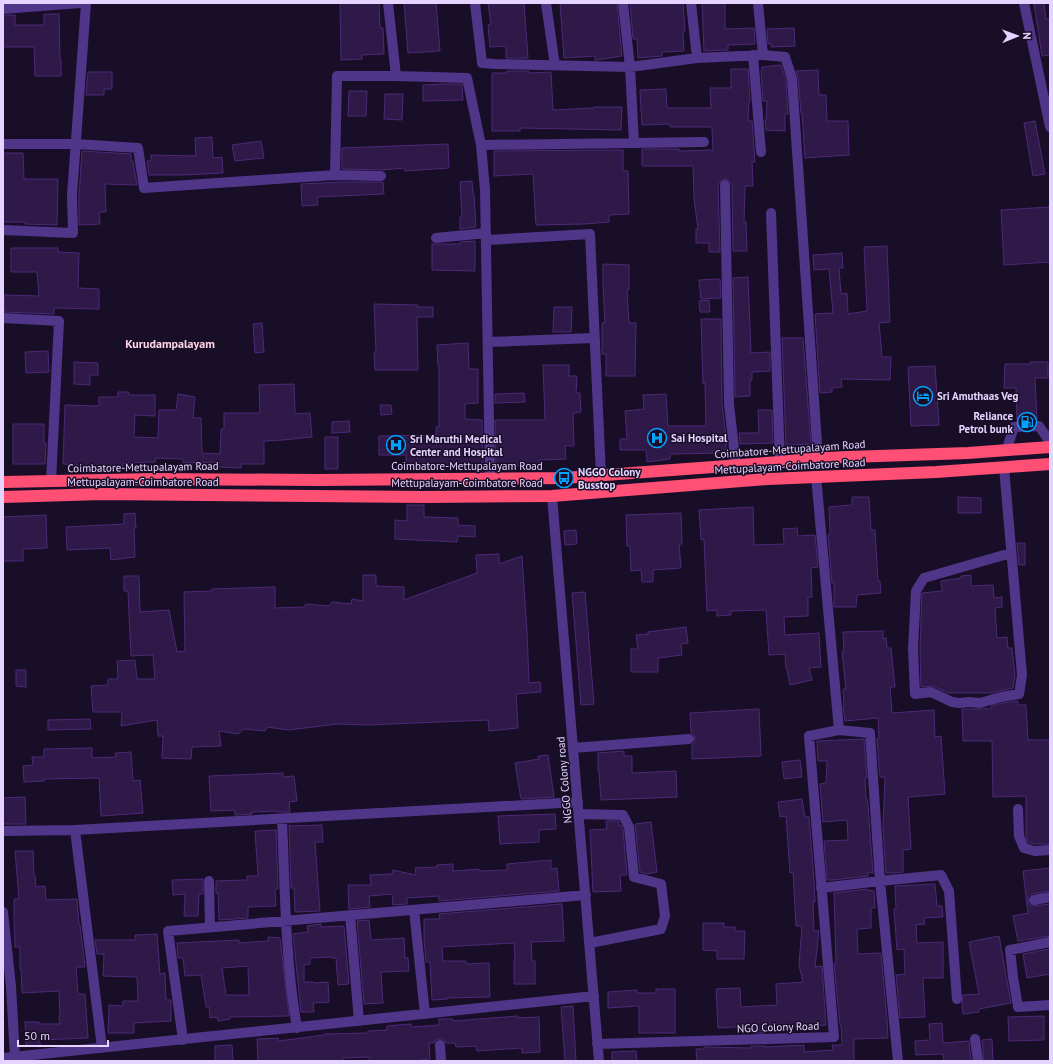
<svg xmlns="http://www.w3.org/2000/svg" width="1053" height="1064" font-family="'PT Sans',sans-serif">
  <rect width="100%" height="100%" fill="#190e27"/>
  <path fill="#2f1949" stroke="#4d2977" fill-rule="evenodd" d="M340 3H379L380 28H383L384 54 362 55V59L341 60Z
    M404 3H436L440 51 408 53Z
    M488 3H524L528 58H506V46L490 47 488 25 491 24Z
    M560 3H617L622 56 597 60H595V56L564 58Z
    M630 3H683L685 31H683L684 51 662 52V56L638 58 637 39H633Z
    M702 3H725V29L754 28 755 44 728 45V50L704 51Z
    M1044 3 1046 19H1050V55L1042 56 1034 4Z
    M44 14H59L60 59H61V76H35L34 47H3V15H15V25H44Z
    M794 28 795 46 771 47V43L768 44 767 29Z
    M781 65 786 79 788 114H785V131L766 130 765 120H766L767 101H763L761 70H762V67Z
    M731 69H748L750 102H749L748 121H752L755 162H752L753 186H745L744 222H746L747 251H733L732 185 728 180 724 179 720 182 718 185 720 252H709V243H696V229H698L694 199 693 166H642V149H679V151L713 150 712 127H670V124L642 125 640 90 666 89 667 108H711L710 88H731Z
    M818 70 819 95H826L827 121H848L849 155 805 158 802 113H801L798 77 796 71Z
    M507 71H529V73L551 72 553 110 594 108V107H622L621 130 520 128V131H492V73H507Z
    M88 72H112V89H104V95H86Z
    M444 84H462L463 100 423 101V85Z
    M349 91H367L366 116H348Z
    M385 94H403L402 120 384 119Z
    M1035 121 1045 174 1033 176 1024 123Z
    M212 137 213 158 222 157 223 173 182 175H149L147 161H151V155L196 156 195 138Z
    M261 141 264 158 235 161 232 145Z
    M448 144 449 168 405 171 404 168 383 170 342 169V148Z
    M623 150V171H628L629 214 609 215V222L585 224 536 225 533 174 494 176V151Z
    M82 151 131 154V161H133L137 185 105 184 106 212H99L100 224 79 225V195Z
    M3 153H23L24 179H58L57 225 25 224V222H3Z
    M472 181 473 194H474L476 227 460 229V217H462L460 182Z
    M341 182H383L384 194 317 197 318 205 302 206 301 184Z
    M1050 207V262L1004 265 1001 210Z
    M475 241V271L432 270V244H460V242Z
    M887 246 890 322 879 323 882 357H891L890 380 841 379 842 387 832 388V392L820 393 815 314 833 313 829 269 814 270 813 255 842 253 843 268H839L841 294 847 293 848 314 867 311 864 247Z
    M11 248H58V252L79 253 78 288 99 289V309L54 308V314L4 312V295L39 296 37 272H11Z
    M603 264 629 265V290H627L629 323H636L635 376H606V354H602V323H605L603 286Z
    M748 277 751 353 770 352V371L752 372V380H750V396L735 397 733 278Z
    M720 279 721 298 701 299 699 280Z
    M709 300 710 312H700L699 301Z
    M374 304 418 305 417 307H433V317H417L418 370H375L374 352H376Z
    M554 307H572L571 332H553Z
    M701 319H721L722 404 727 444H726V453L670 454V459L647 462 646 450H620V439H627L625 411 644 409 643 395 666 394 668 426H706L705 383 703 384Z
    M262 323 264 352 255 353 253 324Z
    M782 338H803L811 444 786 445Z
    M468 343 469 369H478V403L465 404V419L482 420 483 468 406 467V455H379V436L436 435V427H439V366H438L437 345Z
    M48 351 49 372 26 373 25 352Z
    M74 362 98 363V375H90V385L74 384Z
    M1030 362H1048V378H1035L1037 420H1017L1016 388H1004L1005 364H1030Z
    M543 365H569V376H577L576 393H580L581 412 573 413 574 446H565L566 459 539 460V466H515V468H496L495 420H545Z
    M935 366 939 425 911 426 908 367Z
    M294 384 295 414 310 413 312 437 283 440 264 441V464H241V468L218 467 219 462 183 463V459L156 458 155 462 123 463V469H114V470H96V466H78V465L63 464 65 405 99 406V397H118V392H129V395H155V416L135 415 134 437 158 438 159 410H176L178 394 195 397 193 418H201L202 453 220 454 221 429H224V413H260L259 385Z
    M524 393 525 402 495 403V394Z
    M380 405H391L392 414 381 415Z
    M758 410H772L773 443 740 444 739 433H759Z
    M349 421 350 432 332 433V422Z
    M13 424H44V443H46L45 464H13Z
    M325 437H338V469H325Z
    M852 497H869L871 530H875L878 581H880L881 593 857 595 856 607H834V583H832L828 535 830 533 829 507 852 505Z
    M958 497 981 498V513H958Z
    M407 505H424V517L458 518V525L475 526V537L458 536 457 542 395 539V520L407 521Z
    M753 507 754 545 784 544 783 529 797 528 798 536 815 535 818 567 811 568 812 597H808V616L784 617 785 635 819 633 821 667 809 668 812 680 790 685 787 669H786L785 654 769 655 766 610 731 611V615L717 616V610L707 611 704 539 701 540 699 510Z
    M135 513 136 528H134L135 557 111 560 110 548 67 550 66 527 124 524V514Z
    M681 513 682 544H679L681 568 653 570V582H642L641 570 631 571 630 546H627L626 515Z
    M46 515 47 548 23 549V561H3V517Z
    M576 530 577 544 565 545 564 531Z
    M1017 543H1025V565H1019Z
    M499 554V564L522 556 527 632 529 683 540 682 541 692 516 694 518 728 489 731 488 720 367 725 337 724 289 730 267 727 265 731 244 729 238 734 219 731 221 746 192 747 191 759 162 758 163 736H158L157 720 121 726 122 712H93L91 686 108 685V679H118L117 661 135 660 137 679H155L153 655 131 656 128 591H124V576H139L140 612 169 610 177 652 185 651 184 592 212 591V589L275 587V608L304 607 306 604 329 606 332 602 351 604 352 599 363 601V575H376V586L404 587V600L477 573 476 555Z
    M971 575V586L993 585 994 598 1002 597V607L995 608 997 638 1007 637 1008 648H1012L1015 676 1013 688 991 693H948L933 686 921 687 920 649 922 593 942 591 941 581 961 578V576Z
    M585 592 594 704 581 705 572 593Z
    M686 627 688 643 681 644 682 655 658 658V672H631V649H638L636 635 648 634V632Z
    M883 631V639L886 638 887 648H891L895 687H890L892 713 934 710 935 737 941 736 945 794 908 797 911 849 903 850V872L894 873H886L883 827 885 777H880L877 738H879L878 718 845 721 843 706H844L843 689H846L842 652H844L843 632Z
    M16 670H26V687L16 686Z
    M1018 701V705H1026L1028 740H1050V844H1036L1029 843 1026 837V796L993 797 992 741H963L962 709H982L992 708 991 706 1002 703Z
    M759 709 761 756 692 759V745L695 742V739L694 735 691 733 690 713Z
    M90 719 91 729 48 730V720Z
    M864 739 867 778H865L866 799H867L868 806 873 873 868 872V876L833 880H827L824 841 848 840 847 820 823 822 820 784 826 783 827 761H818L817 741Z
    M92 748V758L116 757 115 753 131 752 133 781 140 780 143 813 101 816 99 778 44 779V781L24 782 23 766 33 765 32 757H44V749Z
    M624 751V756H632V773L676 771 677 797 601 800 599 771H598V753Z
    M548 755 554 797 521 799 515 763 539 759 538 756Z
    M800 760 802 777 784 779 782 762Z
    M283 773V777L294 776 297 801 289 802 290 812H277V811L252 812V814L235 815V810L211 811 209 776Z
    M25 797 26 824H3V798Z
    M802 799 805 817H809L814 880 815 902H813L814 931H819L815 967 822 966 826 1025 764 1028V1033H753V1026L718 1028 716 989 740 988 741 1007 777 1005 776 984 803 982 799 965 802 926H796L793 872 790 873 786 816 780 817 778 802Z
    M555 814 556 829 539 830V842L500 844 498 816Z
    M606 821H619V826L621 825 623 829 627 875H620L621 891 593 892 590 830 607 829Z
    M651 822 657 872 647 874 640 872 635 824Z
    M289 825H290L291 826 322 825 323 842H315L320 911 295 912 294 888H291Z
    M276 830 278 889H275L276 906 248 907V918L219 920 218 893H216V881L247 880V876H258L255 831Z
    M15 851H33L34 875H35L36 887 45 886 46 900 77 899 79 925H80L85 967H76L78 994H85L88 1038 40 1040V1046H26L25 1022H39V1024H60L59 1016H60L59 991 22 993 21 969H20V947H15L14 918V899H19Z
    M551 860V869L557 868 559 891 439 901V896L407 898V904L393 905 392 894 369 896 370 907 349 909 348 885H371L370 875 392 874 393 870 416 875 415 868 437 867V865L453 864V871L479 869V871L507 870V864Z
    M1050 868V891L1032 894 1028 897V901L1029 904 1032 906 1050 904V936L1018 941 1013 916 1028 913 1023 871Z
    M203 879V894H199L198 916H184L185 894 173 895 172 880Z
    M935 884 937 906H942L943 917 924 918 925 924 916 925 917 943 943 942V978H923L925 1017 900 1018 896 975 905 974 904 949 897 950 894 909 896 908 895 886Z
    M867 889V890L874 891 875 908H871V928L857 929 858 953V954L881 953 887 1019 888 1038 854 1039V1061H697L696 1049H704V1047L751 1048V1046H765V1047L804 1045V1052L833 1050 832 1045H842L841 1025H840L834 963 836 962 834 893Z
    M561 904H562L564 941 531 942 532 961H535V984H514V961H515L514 943 442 947 443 961H466V964L489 963 490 997 447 998 448 999 432 1000 430 962H426L424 939V919H440L439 914Z
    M369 920 371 940 404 938 405 958H408L409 971 381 972 383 1003 364 1004 357 921Z
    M703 923H724V927H735V931H745L744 959H717V951L703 950Z
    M321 924V927L344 926 349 984 338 985 336 958H332V957L310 958V964L304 965V982H314V983L328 982 329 1002 313 1003 314 1012H301L293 934 308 932 307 926Z
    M157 934 160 974 165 973 166 1000H171V1021L134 1023V1033H108L109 1005 123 1006V1001H138L137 977 103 976 104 954H97L95 940H135V935Z
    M999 936 1011 1003 979 1009V1012L963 1014 962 1003 963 995 979 994 969 942Z
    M268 937 280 938 289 1016 230 1017V1019L218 1021 217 1017 210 1018 209 1007H206L201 975 185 976 183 958H178L177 943 239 940V943L268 941ZM248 966 249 995H226L222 968Z
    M1050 949V974L1027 978 1023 954Z
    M656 989H675V1033H639V1006L608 1008V992L637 990V993H656Z
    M573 1006 576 1061H565L561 1007Z
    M518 1016V1018L539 1017 540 1052 522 1053V1048L477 1051 476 1046 456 1047 455 1043H446L443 1039H440L436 1040 434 1043H429L430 1059 413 1061H370L369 1057 343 1058V1061H258L257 1039 278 1038 279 1041 324 1035V1034L368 1033V1031L387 1030V1026L411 1024V1027L439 1025V1019H453V1021Z
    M1044 1016V1040L1009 1041 1008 1017Z
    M942 1023 943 1043 969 1041 971 1061H944L943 1054 916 1055 915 1041 930 1040 929 1024Z
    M992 1039 993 1061H984L982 1040Z
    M232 1045 233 1061H215V1046Z
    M636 1051 637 1061H612V1052Z"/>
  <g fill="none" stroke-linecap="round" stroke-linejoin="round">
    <path stroke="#4f3689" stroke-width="10" d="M388 3 396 76 467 78 481 145 485 190 490 479
      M475 3 482 63 495 64 630 67 697 58 763 55 785 57 792 78 818 458
      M546 3 555 66
      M623 3 630 67 634 143
      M691 3 697 58
      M758 3 763 55
      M1024 3 1050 127
      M3 9 80 3
      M753 55 761 152
      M3 144H76L138 148 144 188 335 175 381 176
      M481 145 704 142
      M335 175 337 76H396
      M725 185 729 404 736 466
      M771 213 780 462
      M3 230 73 233 72 195 86 3
      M436 238 486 233
      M487 240 590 234 601 476
      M3 318 59 321 51 481
      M488 342 594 338
      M1006 451 1014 427 1039 426 1048 439 1050 445
      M1004 467 1022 675 1019 694 1001 697 980 703 969 702 960 703 952 702 931 692 915 694 913 649 916 591 924 578 1011 553
      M816 476 839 730
      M552 496 599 1061
      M573 748 689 739
      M1018 809 1019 836 1024 848 1035 851 1050 850
      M579 814 623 815 629 827 634 877 661 884 665 916 661 929 590 943
      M282 819C285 888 285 959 297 1028
      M75 830 102 1048
      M3 831 75 830 578 802
      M209 881 210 927
      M821 888 880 881 941 875 949 891 957 999
      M1034 900 1050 897
      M414 910 425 1014
      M3 912 11 986 15 1058
      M350 915 359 1021
      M1050 942 1010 950 1013 977 1018 1007 1050 1005
      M975 1039 978 1061
      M183 1040 168 931 586 895
      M597 1044 834 1037 809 736 839 730 870 733 880 881 898 1061
      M440 1045 441 1061
      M3 1058 594 996"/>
    <path stroke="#ff4f75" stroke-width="12" d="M3 482 153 479 317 480 564 478 780 462 818 458 968 453 1050 447
      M3 497 103 494 425 497 552 496 768 479 936 472 1050 464"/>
  </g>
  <defs>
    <g id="hotel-ring" transform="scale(1)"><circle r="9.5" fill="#190e27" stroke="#00a2ff" stroke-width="1.5"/><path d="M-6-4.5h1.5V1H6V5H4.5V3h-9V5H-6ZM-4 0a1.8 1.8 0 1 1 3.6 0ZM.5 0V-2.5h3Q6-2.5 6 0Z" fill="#00a2ff"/></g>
    <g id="fuel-ring" transform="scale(1)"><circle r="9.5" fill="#190e27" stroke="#00a2ff" stroke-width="1.5"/><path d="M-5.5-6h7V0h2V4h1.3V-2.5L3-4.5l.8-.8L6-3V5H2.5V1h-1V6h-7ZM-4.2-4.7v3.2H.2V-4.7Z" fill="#00a2ff"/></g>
    <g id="hospital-ring" transform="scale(1)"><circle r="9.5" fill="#190e27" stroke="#00a2ff" stroke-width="1.5"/><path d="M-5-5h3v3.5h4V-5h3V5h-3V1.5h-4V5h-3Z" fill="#00a2ff"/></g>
    <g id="bus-ring" transform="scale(1)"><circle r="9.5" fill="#190e27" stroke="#00a2ff" stroke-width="1.5"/><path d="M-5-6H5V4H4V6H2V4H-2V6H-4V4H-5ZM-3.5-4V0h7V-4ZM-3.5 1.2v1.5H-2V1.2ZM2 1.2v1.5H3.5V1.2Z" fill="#00a2ff"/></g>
  </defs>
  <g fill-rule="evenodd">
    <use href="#hotel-ring" x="923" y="396"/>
    <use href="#fuel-ring" x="1027" y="422"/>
    <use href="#hospital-ring" x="657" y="438"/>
    <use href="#hospital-ring" x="396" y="445"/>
    <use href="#bus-ring" x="564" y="478"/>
  </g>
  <g text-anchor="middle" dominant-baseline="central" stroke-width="3" stroke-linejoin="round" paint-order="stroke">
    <g font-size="11" font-weight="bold" fill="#e4d4ff" stroke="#190e27" text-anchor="start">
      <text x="937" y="396">Sri Amuthaas Veg</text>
      <text x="1013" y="416" text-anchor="end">Reliance<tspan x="1013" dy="13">Petrol bunk</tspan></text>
      <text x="671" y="438">Sai Hospital</text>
      <text x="410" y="439">Sri Maruthi Medical<tspan x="410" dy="13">Center and Hospital</tspan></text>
      <text x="578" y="472">NGGO Colony<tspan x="578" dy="13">Busstop</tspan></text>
    </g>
    <g font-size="11" fill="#e4d4ff" stroke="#190e27">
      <text transform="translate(790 449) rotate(-4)">Coimbatore-Mettupalayam Road</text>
      <text x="467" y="466">Coimbatore-Mettupalayam Road</text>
      <text transform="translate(790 466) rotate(-3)">Mettupalayam-Coimbatore Road</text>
      <text transform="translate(143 467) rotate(-1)">Coimbatore-Mettupalayam Road</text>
      <text x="143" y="482">Mettupalayam-Coimbatore Road</text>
      <text x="467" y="483">Mettupalayam-Coimbatore Road</text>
      <text transform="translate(564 780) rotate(-95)">NGGO Colony road</text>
      <text transform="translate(778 1027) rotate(-2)">NGO Colony Road</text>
    </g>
    <g font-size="12" font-weight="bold" fill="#ffd6e5" stroke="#190e27">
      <text x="170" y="343">Kurudampalayam</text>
    </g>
  </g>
  <rect width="1053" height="1064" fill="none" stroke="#e4d4ff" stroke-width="8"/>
  <g transform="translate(1017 36) rotate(89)" stroke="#190e27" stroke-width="3" paint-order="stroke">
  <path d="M0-3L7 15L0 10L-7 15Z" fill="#e4d4ff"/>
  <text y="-6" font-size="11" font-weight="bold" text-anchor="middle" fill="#e4d4ff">N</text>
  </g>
  <path d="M18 1040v6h90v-6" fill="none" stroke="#e4d4ff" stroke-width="2"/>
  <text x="24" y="1040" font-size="12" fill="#e4d4ff" stroke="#190e27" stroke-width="3" paint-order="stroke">50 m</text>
</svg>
